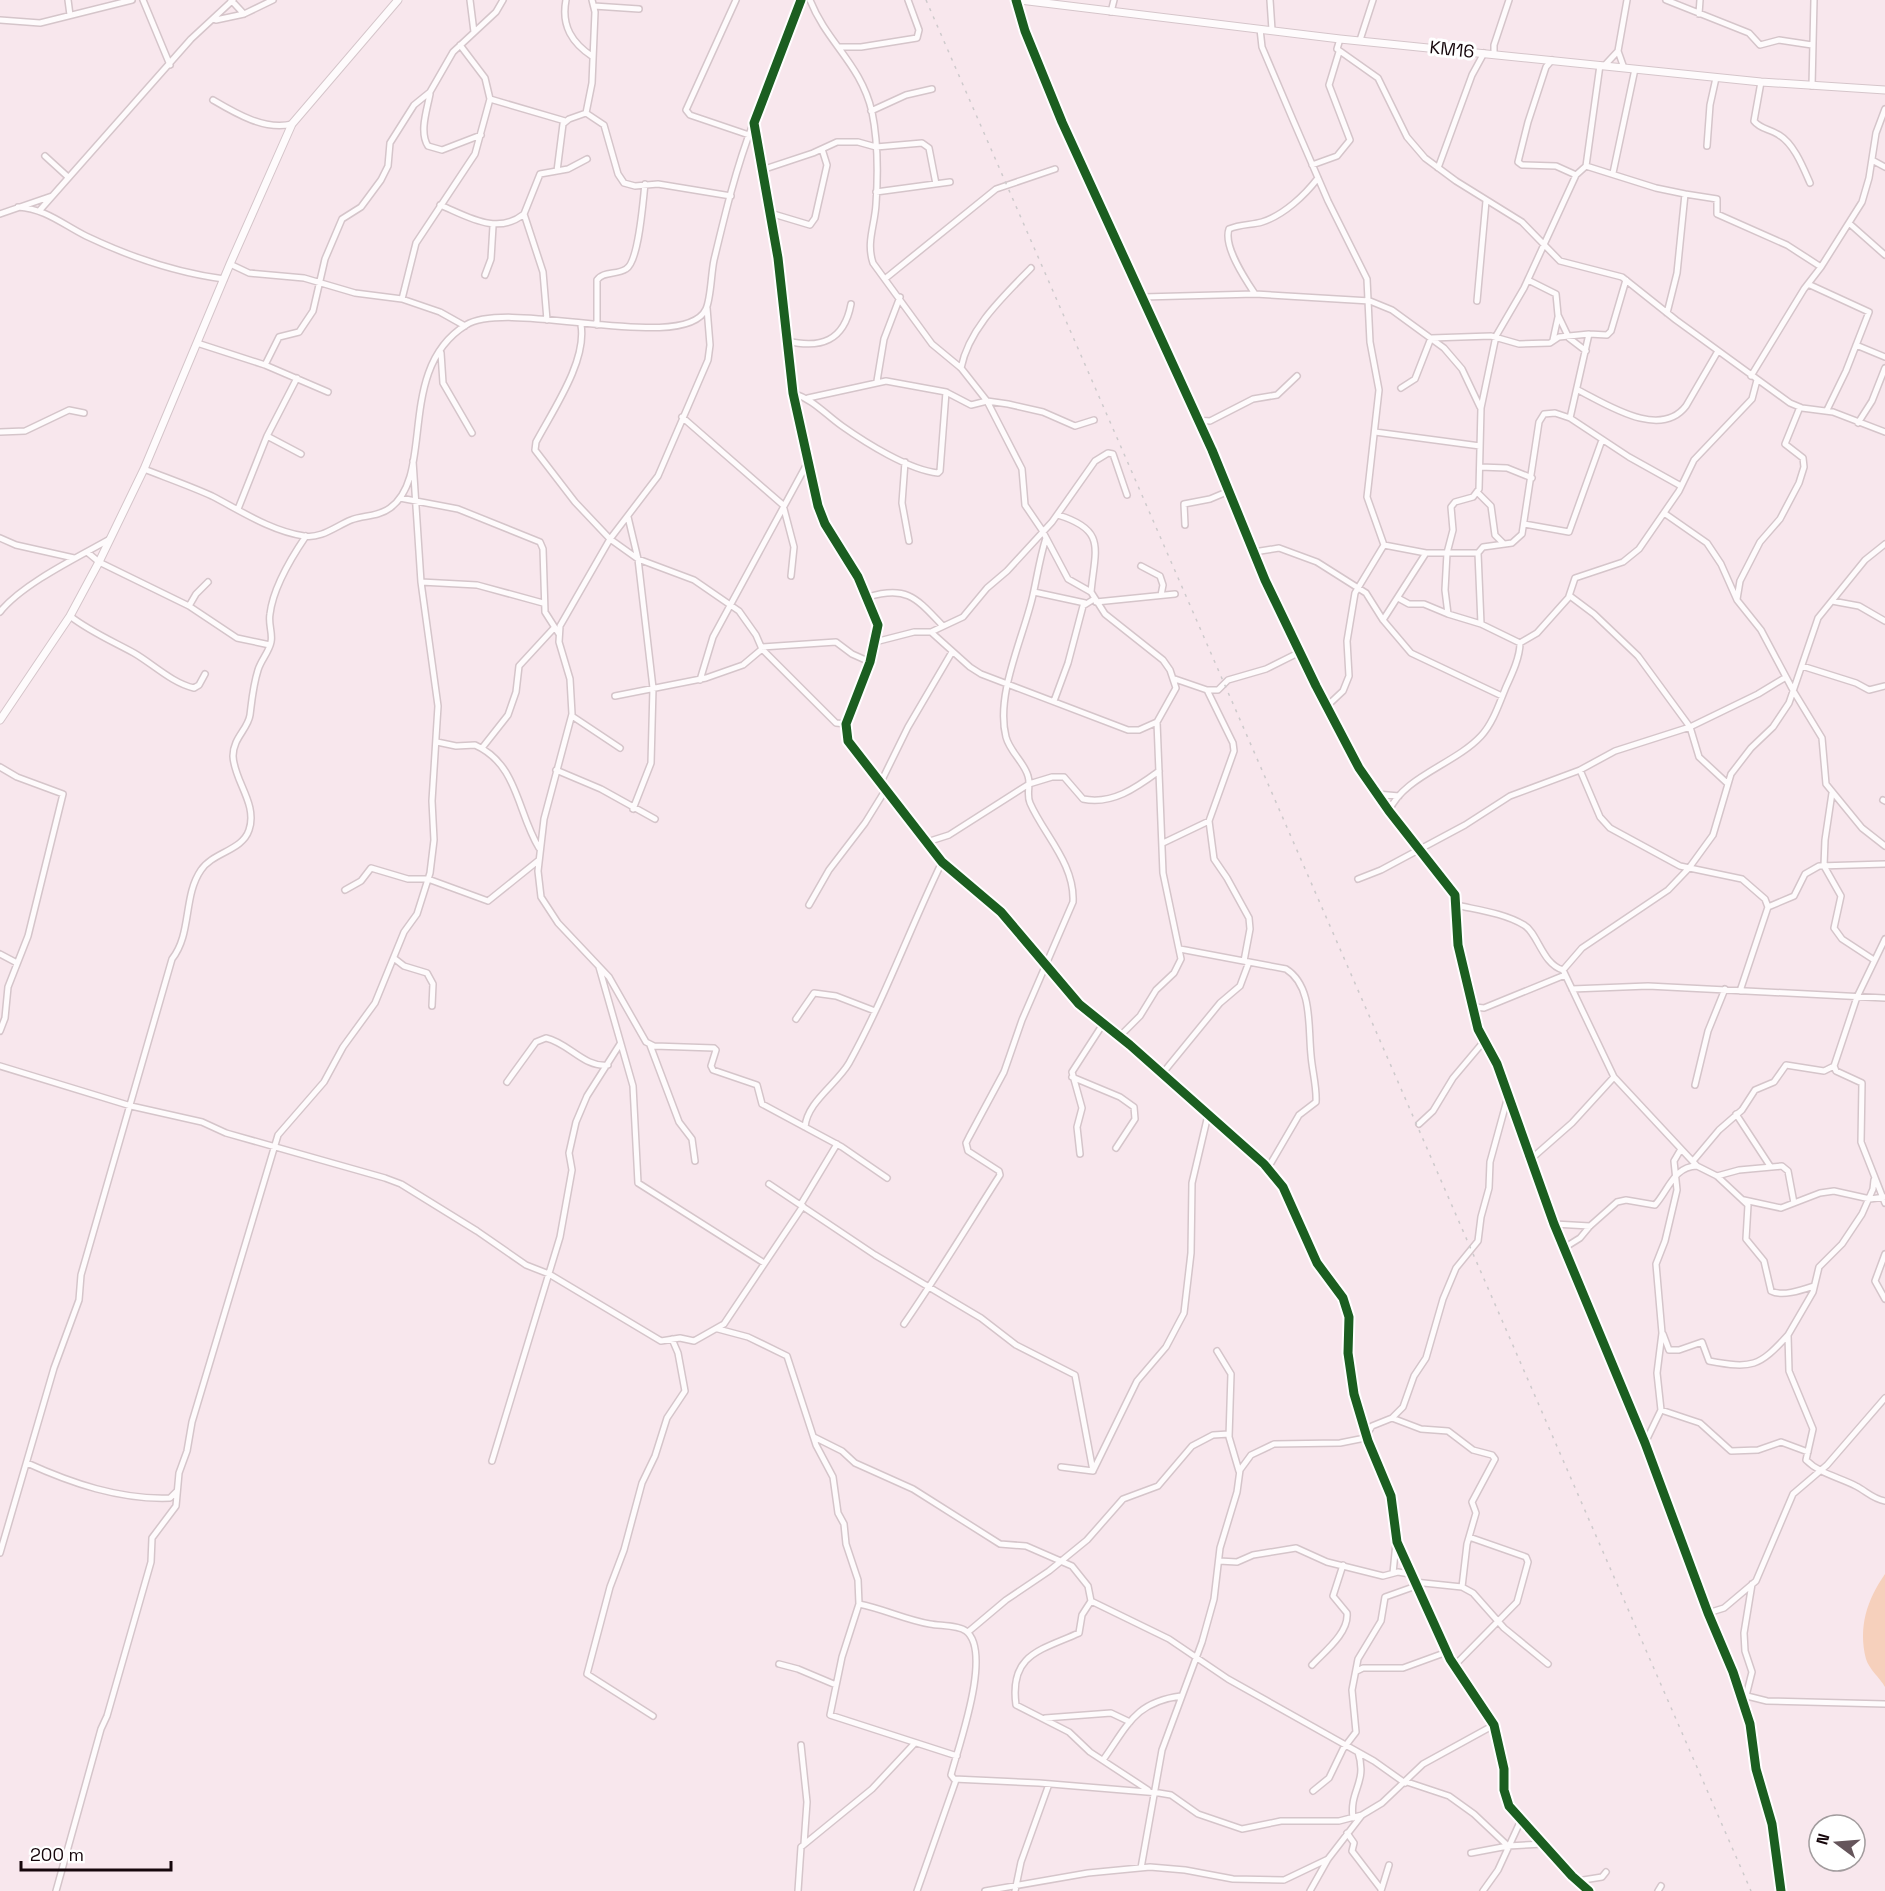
<svg xmlns="http://www.w3.org/2000/svg" width="1885" height="1891" font-family="'Space Grotesk',sans-serif">
  <rect width="100%" height="100%" fill="#f8e7ed"/>
  <path fill="#f6d0bc" d="M1885 1574V1687C1880 1678 1869 1669 1866 1659 1858 1627 1867 1600 1885 1574Z"/>
  <g fill="none" stroke-linecap="round" stroke-linejoin="round">
    <g stroke="#d5c5ca" stroke-width="8">
      <path id="minor" d="M68 0 70 15
        M143 0 170 65
        M231 0 244 14
        M470 0 474 32
        M566 0C561 26 572 43 593 57
        M736 0 686 110 690 115 749 135
        M810 0C827 43 861 64 872 112 878 141 878 175 876 204 875 225 866 242 873 263L932 344 961 368 987 401 1022 469 1025 505 1042 530 1068 579 1091 592 1105 614 1163 660 1170 670 1176 688 1157 722 1139 730H1128L981 674 970 667 931 632H914L875 642
        M1016 0 1025 31 1062 122 1212 450 1265 580 1316 686 1359 768 1389 811 1455 895 1458 945 1478 1029 1497 1064 1554 1224 1645 1443 1708 1613 1733 1672 1750 1724 1756 1769 1772 1824 1781 1891
        M1270 0 1272 30
        M1666 0 1749 33 1760 45 1779 40 1812 45
        M594 6 639 9
        M1111 12 1114 0
        M1699 14 1700 0
        M0 20 40 23 132 0
        M216 20 244 14 273 0
        M1260 29 1262 47 1293 120 1328 201 1367 279 1370 342 1379 390 1367 497 1384 545 1355 593 1347 641 1349 676 1343 691 1327 706
        M1340 39 1337 49 1378 78 1407 137 1425 158 1456 181 1522 222 1560 261 1622 277 1676 320 1790 403 1802 408 1833 412 1885 432
        M1360 40 1373 0
        M840 47H861L917 38 919 30 908 0
        M1494 54V45L1509 0
        M1552 60 1546 67 1528 122 1518 162 1522 165 1556 166 1576 175
        M1605 65 1618 51
        M1624 68 1618 51 1627 0
        M1761 82 1754 121C1760 129 1770 129 1779 135 1794 144 1803 167 1810 183
        M1812 86 1814 0
        M430 94C427 110 419 132 428 146L442 150 481 135
        M490 99 565 121
        M213 100C235 113 265 131 292 124
        M871 111 906 95 932 89
        M586 113 604 125 618 174 624 183 635 186 658 184 731 196
        M586 113 592 83 595 12 592 0
        M1707 146 1710 105 1716 78
        M45 156 68 177
        M1872 160 1885 167
        M1312 165 1337 156 1350 140 1329 85 1339 52
        M1586 166 1600 65
        M1438 168 1472 75 1484 53
        M762 170 813 153 837 142H858L876 147 922 143 929 148 936 184
        M557 171 563 124 569 119 586 113
        M1613 173 1635 69
        M876 192 950 182
        M1685 194 1717 199V214L1787 245 1821 267
        M440 205C467 216 497 236 524 214L540 174 568 169 587 159
        M18 207C46 209 62 224 86 236 128 256 178 273 224 279
        M40 210 191 39 233 0
        M770 213 810 225 815 218 827 165 822 149
        M0 214 52 196
        M524 214 543 272 547 320
        M1850 224 1885 255
        M230 264 249 273 304 278 355 293 402 299 440 312 465 326
        M485 275 491 259 493 226
        M886 278 996 189 1055 169
        M1528 280 1556 294 1558 315 1569 338 1586 351
        M1808 284 1869 312 1846 371 1827 410
        M1255 294C1245 279 1223 246 1229 229 1240 224 1252 225 1262 222 1284 215 1305 195 1318 178
        M1143 297 1255 294 1370 301 1392 310 1444 348 1462 369 1480 407
        M402 299 416 243 475 154 490 99 485 78 460 45
        M1477 301 1486 201
        M707 308 710 345 708 360 658 476 610 539 560 626 559 642 570 679 572 714 544 819 538 871 541 897 558 923 609 977 646 1042 654 1046 714 1048 716 1050 711 1066 713 1070 757 1085 762 1104 842 1147 887 1178
        M581 325C587 361 553 410 536 442L535 450 575 502 610 539 638 559 694 580 739 611 756 635 762 649 836 723 846 724
        M597 325V280C603 271 617 275 626 269 639 262 643 200 645 184
        M1553 340 1558 317
        M787 341C821 349 844 341 851 304
        M197 343 265 365 328 392
        M1856 345 1885 357
        M441 353 443 383 472 433
        M265 365 279 337 299 332 313 311 325 259 342 219 361 207 381 180 388 166 390 143 414 105 430 92 453 52 496 12 503 0
        M961 368C969 328 1003 297 1031 268
        M1751 376 1804 289 1821 267 1862 202 1869 178 1876 133 1885 109
        M877 381 884 339 900 297
        M1401 388 1415 379 1431 338 1491 336 1519 344 1550 343 1559 337 1589 334
        M1578 390C1606 404 1660 440 1686 406L1718 351
        M793 393C814 400 825 414 842 426 866 443 909 470 938 473L940 471 946 392
        M808 398 886 381 946 392 971 405 987 401 1008 404 1043 412 1075 426 1094 420
        M682 417 783 505 794 547 791 576
        M1570 418 1589 334 1607 335 1611 331 1626 280
        M1197 420 1210 421 1253 399 1277 395 1297 376
        M1858 423 1872 401 1885 368
        M0 432 25 431 69 410 84 413
        M1375 432 1480 446
        M267 436 301 454
        M905 462 902 503 909 541
        M1480 467 1507 468 1532 478
        M144 469C167 478 190 486 212 496 241 511 271 531 304 536 321 539 336 526 351 520 364 515 378 517 390 508 436 475 395 369 466 325 510 298 685 355 706 309 711 298 711 274 714 260 725 214 736 168 753 124
        M1478 493 1491 506 1495 535 1503 543
        M400 498 458 509 540 542 543 549 545 612 559 634
        M238 509 267 436 297 378
        M1664 513 1707 543 1721 564 1737 600 1761 630 1794 692 1822 738 1826 784 1862 828 1885 846
        M1058 515C1107 530 1095 549 1091 592
        M628 517 638 559 653 688 651 763 633 809
        M1524 524 1569 532 1602 440
        M1185 525 1184 504 1210 499 1229 491
        M0 538 16 545 74 558
        M1384 545 1426 553
        M87 552 99 562 189 606 237 638 270 645
        M1254 552 1279 548 1317 562 1366 593 1383 620 1411 653 1502 696
        M1141 566 1160 576 1163 585 1161 595
        M421 582 477 585 543 603
        M1034 592 1085 603
        M1569 596 1575 578 1623 562 1639 549 1679 491 1694 460 1752 399 1757 380
        M868 597C908 585 917 599 943 626
        M1398 598 1409 604H1424L1448 614
        M1737 599 1740 581 1760 542 1780 519 1799 483 1804 467 1803 458 1785 444 1800 407
        M1832 601 1859 606 1885 621
        M1096 602 1175 594
        M189 606 196 594 208 582
        M0 612C22 584 78 557 110 539
        M70 616C89 631 112 641 134 653 153 664 172 683 194 688L199 685 205 674
        M1383 620 1426 553H1478
        M1481 624 1448 614 1445 590 1447 553 1453 530 1451 507 1455 502 1473 497 1479 489 1481 408 1496 336 1524 288 1576 175 1586 166 1656 188 1685 194 1677 273 1667 313
        M931 632 963 617 987 588 1007 571 1052 522 1095 461 1108 453 1113 454 1127 495
        M1520 643 1481 624 1478 553 1483 547 1512 543 1522 534 1539 422 1544 414 1555 413 1570 418 1629 457 1681 486
        M1520 643 1537 633 1570 596 1594 614 1638 656 1690 727 1699 757 1727 783
        M761 647 836 642 852 654 870 662
        M1802 666 1856 683 1869 690 1885 686
        M1175 679 1207 690 1233 743 1234 751 1209 821 1214 859 1227 878 1249 918 1250 929 1244 961
        M700 680 713 637 808 462
        M1207 690H1218L1228 680 1266 669 1300 652
        M615 696 706 678 743 665 762 649
        M1054 701 1068 663 1083 606 1094 599
        M572 716 620 748
        M437 742 456 746 475 745C518 764 517 812 539 848
        M482 748 508 715 516 692 519 666 554 628
        M0 767 17 777 63 794 28 936 8 987 5 1018 0 1031
        M556 770 601 789 655 819
        M1580 770 1600 817 1610 828 1680 866 1742 879 1765 899 1768 907
        M881 782 908 727 952 652
        M1832 793 1825 840 1824 866 1841 896 1834 928 1842 939 1874 960
        M1377 794 1399 796
        M1883 800 1885 801
        M1389 811C1403 777 1455 764 1481 736 1493 723 1499 704 1506 687 1512 674 1520 657 1520 643
        M927 842 949 835 1029 784 1052 777H1064L1083 799C1112 805 1136 788 1159 771
        M1163 843 1209 821
        M1358 879 1381 870 1465 825 1510 796 1580 770 1615 751 1690 727 1758 694 1786 677
        M345 890 361 881 371 868 408 879H428L488 901 539 860
        M809 905 829 870 865 823 886 789
        M1456 905C1478 910 1504 913 1524 925 1538 933 1542 964 1563 970L1614 1077 1697 1166 1717 1176 1748 1205 1746 1239 1764 1261 1771 1291C1782 1297 1802 1290 1814 1286
        M1180 949 1286 969C1313 986 1308 1027 1311 1055 1312 1070 1317 1087 1316 1102L1299 1115 1268 1168
        M0 954 17 963
        M395 959 404 966 427 973 433 984 432 1006
        M599 967 633 1086 638 1183 764 1263
        M1563 970 1582 948 1668 890 1689 868 1713 835 1731 774 1751 748 1773 727 1789 703 1818 618 1865 560 1885 544
        M1572 989 1648 986 1885 998
        M1740 991 1768 907 1794 896 1805 874 1819 866 1885 864
        M1475 1007 1484 1008 1565 975
        M796 1019 814 993 836 996 875 1011
        M1119 1037 1140 1016 1156 990 1174 973 1181 959 1163 873 1157 722
        M650 1045 679 1122 692 1139 695 1161
        M0 1066 131 1106 202 1122 226 1133 385 1178 401 1184 477 1231 526 1265 549 1274 661 1341 680 1338 694 1341 724 1324 803 1206
        M1834 1066 1836 1071 1862 1083 1861 1142 1885 1203
        M1162 1074 1220 1003 1240 986 1249 962
        M1072 1077 1120 1097 1134 1107 1135 1119 1116 1148
        M507 1082 536 1042 546 1038C569 1043 584 1068 608 1065
        M1695 1085 1708 1031 1725 989
        M1736 1114 1770 1166
        M1419 1124 1433 1111 1453 1078 1485 1040
        M805 1127C807 1102 837 1084 849 1063 885 998 910 928 942 862
        M1080 1154 1077 1127 1082 1108 1072 1072 1103 1024
        M1531 1159 1572 1123 1614 1077
        M1693 1161 1719 1130 1742 1110 1755 1090 1774 1082 1786 1065 1824 1071 1834 1066 1857 997 1885 939
        M1717 1176 1739 1170 1782 1166 1788 1171 1794 1203
        M1874 1180 1873 1189 1862 1214 1842 1244 1819 1267 1813 1292 1788 1335 1789 1371 1813 1429 1806 1460C1820 1474 1839 1477 1856 1486 1866 1491 1873 1499 1885 1501
        M769 1184 875 1255 981 1318 1016 1345 1075 1375 1093 1471
        M1744 1200 1781 1208 1820 1193 1834 1191 1870 1199 1885 1197
        M801 1204 837 1144
        M1554 1224 1590 1226
        M1564 1248 1580 1238 1590 1226 1617 1202 1626 1200 1655 1205C1668 1191 1674 1166 1697 1166
        M1885 1254 1875 1281 1885 1299
        M904 1324C938 1275 968 1225 1000 1175L999 1171 968 1151 966 1143 969 1137 1004 1072 1022 1020 1073 902C1075 864 1044 835 1030 803 1026 794 1031 785 1028 776 1024 762 1010 752 1006 737 995 694 1024 636 1033 595 1037 577 1040 557 1046 538
        M718 1329 748 1337 787 1356 816 1445 833 1477 838 1513 844 1524 846 1544 858 1580 859 1604 842 1657 830 1715 957 1756
        M1663 1334 1669 1350H1679L1702 1342 1709 1361C1752 1369 1759 1367 1788 1335
        M1217 1351 1231 1374 1229 1437 1239 1471
        M1661 1410 1700 1423 1731 1451 1758 1450 1781 1442 1808 1452
        M1392 1418 1421 1429 1448 1431 1473 1450 1492 1455 1495 1459 1472 1502 1476 1513 1467 1544 1462 1587
        M814 1437 842 1451 855 1463 913 1489 1000 1544 1026 1546 1072 1566 1088 1586 1091 1601 1169 1639 1228 1679 1374 1761 1405 1783
        M1645 1443 1661 1410 1657 1373 1662 1333 1656 1264 1665 1241 1677 1190 1674 1161 1681 1149
        M492 1461 560 1237 572 1170 569 1153 576 1122 587 1096 620 1044
        M27 1463C71 1483 120 1500 170 1498L177 1491
        M1061 1467 1093 1471 1137 1381 1166 1347 1184 1313 1191 1253 1192 1183 1208 1115
        M0 1553 54 1368 79 1300 81 1275 172 959C192 934 183 896 201 870 213 852 242 851 249 830 258 804 234 781 233 756 233 738 248 729 250 715 252 699 253 686 258 670 261 660 269 652 271 642 273 633 268 624 270 614 273 588 291 558 306 536
        M1219 1561 1237 1562 1253 1555 1296 1548 1327 1562 1383 1576 1398 1572 1410 1574
        M1393 1573 1396 1543
        M1414 1582 1462 1587 1473 1593 1504 1628 1548 1664
        M1091 1601 1082 1615 1079 1633C1041 1650 1009 1654 1016 1705L1069 1732 1090 1752 1148 1790
        M859 1604C884 1609 906 1620 930 1624 940 1626 958 1625 966 1631 993 1652 958 1747 951 1775L954 1779 1039 1783 1159 1793 1171 1795 1198 1814 1242 1829 1281 1821H1339L1362 1815
        M1708 1613 1724 1608 1756 1581 1793 1494 1827 1465 1885 1398
        M968 1632 1006 1600 1049 1571 1087 1540 1123 1499 1158 1486 1192 1446 1213 1435 1229 1434
        M779 1664 798 1669 836 1685
        M1312 1665C1324 1652 1349 1633 1347 1613L1333 1596 1343 1565
        M1454 1666 1517 1602 1528 1562 1526 1557 1469 1537
        M1357 1671 1363 1668H1403L1447 1652
        M1739 1694 1767 1701 1885 1704
        M1746 1696 1752 1672 1745 1651 1744 1633 1752 1584
        M653 1716 587 1674 610 1587 624 1550 642 1483 655 1456 667 1418 685 1391 678 1353 672 1339
        M1045 1718 1111 1713 1130 1722
        M801 1745 807 1802 804 1844
        M1103 1760C1128 1725 1135 1702 1181 1696
        M1407 1782 1449 1796 1474 1814 1508 1846 1544 1844
        M1313 1791 1329 1778 1343 1749 1356 1732 1352 1690 1358 1659 1381 1621 1385 1597 1416 1586
        M1353 1818C1349 1790 1368 1783 1358 1752
        M1347 1833 1354 1843 1352 1851 1381 1889
        M1471 1853 1508 1846
        M1141 1868 1162 1750 1202 1642 1214 1599 1220 1548 1237 1492 1240 1470 1251 1455 1274 1444 1340 1443 1360 1439 1366 1436 1372 1426 1392 1418 1403 1407 1414 1376 1426 1358 1443 1299 1456 1268 1478 1241 1481 1217 1489 1188 1490 1162 1507 1100
        M1577 1881 1602 1877 1606 1872
        M56 1891 101 1729 107 1716 151 1562 152 1538 176 1506 179 1473 187 1451 192 1422 278 1135 324 1082 343 1047 375 1003 404 932 417 914 430 873 434 840 432 801 438 706 421 582 413 461
        M798 1891 801 1847 872 1789 914 1744
        M917 1891 956 1780
        M985 1891 1088 1873 1150 1867 1185 1870 1233 1879 1284 1880 1328 1859
        M1015 1891 1021 1862 1049 1784
        M1310 1891 1328 1859 1362 1815 1382 1803 1423 1764 1494 1725
        M1381 1891 1389 1865
        M1483 1891 1498 1870 1521 1820
        M1658 1891 1661 1886"/>
    </g>
    <g stroke="#d5c5ca" stroke-width="9">
      <path id="tertiary" d="M801 0 754 123 778 258 793 393 818 506 825 524 858 577 878 625 870 662 846 724 848 741 942 862 1001 912 1079 1004 1130 1045 1264 1164 1283 1187 1317 1263 1343 1298 1349 1317 1348 1353 1354 1394 1368 1441 1391 1496 1397 1542 1450 1659 1494 1725 1504 1769V1790L1509 1806 1572 1876 1589 1891
        M1020 0 1340 39 1761 82 1885 90
        M0 720 70 616 99 562 144 469 230 264 292 124 398 0"/>
    </g>
    <use href="#minor" stroke="#fefbfc" stroke-width="5"/>
    <use href="#tertiary" stroke="#fefbfc" stroke-width="7"/>
    <path stroke="#cecacc" stroke-width="1.5" stroke-dasharray="3 6" stroke-linecap="butt" d="M926 0 1751 1891"/>
    <g stroke="#fff" stroke-width="13">
      <path id="cycleway" d="M801 0 754 123 778 258 793 393 818 506 825 524 858 577 878 625 870 662 846 724 848 741 942 862 1001 912 1079 1004 1130 1045 1264 1164 1283 1187 1317 1263 1343 1298 1349 1317 1348 1353 1354 1394 1368 1441 1391 1496 1397 1542 1450 1659 1494 1725 1504 1769V1790L1509 1806 1572 1876 1589 1891
        M1016 0 1025 31 1062 122 1212 450 1265 580 1316 686 1359 768 1389 811 1455 895 1458 945 1478 1029 1497 1064 1554 1224 1645 1443 1708 1613 1733 1672 1750 1724 1756 1769 1772 1824 1781 1891"/>
    </g>
    <use href="#cycleway" stroke="#1b5e20" stroke-width="9"/>
  </g>
  <g text-anchor="middle" dominant-baseline="central" stroke-width="6" stroke-linejoin="round" paint-order="stroke">
    <g font-size="18" fill="#16070c" stroke="#fff">
      <text transform="translate(1452 49) rotate(6)">KM16</text>
    </g>
  </g>
  <g transform="translate(1837 1843) rotate(286)"><circle r="28" fill="#ffffff" stroke="#a29c9e" stroke-width="1.5"/>
  <path d="M0-4.5L10 22L0 15L-10 22Z" fill="#65555b"/>
  <text y="-9" font-size="16" font-weight="bold" text-anchor="middle" fill="#16070c">N</text>
  </g>
  <path d="M21 1861v9h150v-9" fill="none" stroke="#16070c" stroke-width="3"/>
  <text x="30" y="1861" font-size="18" fill="#16070c" stroke="#ffffff" stroke-width="4.5" paint-order="stroke">200 m</text>
</svg>
